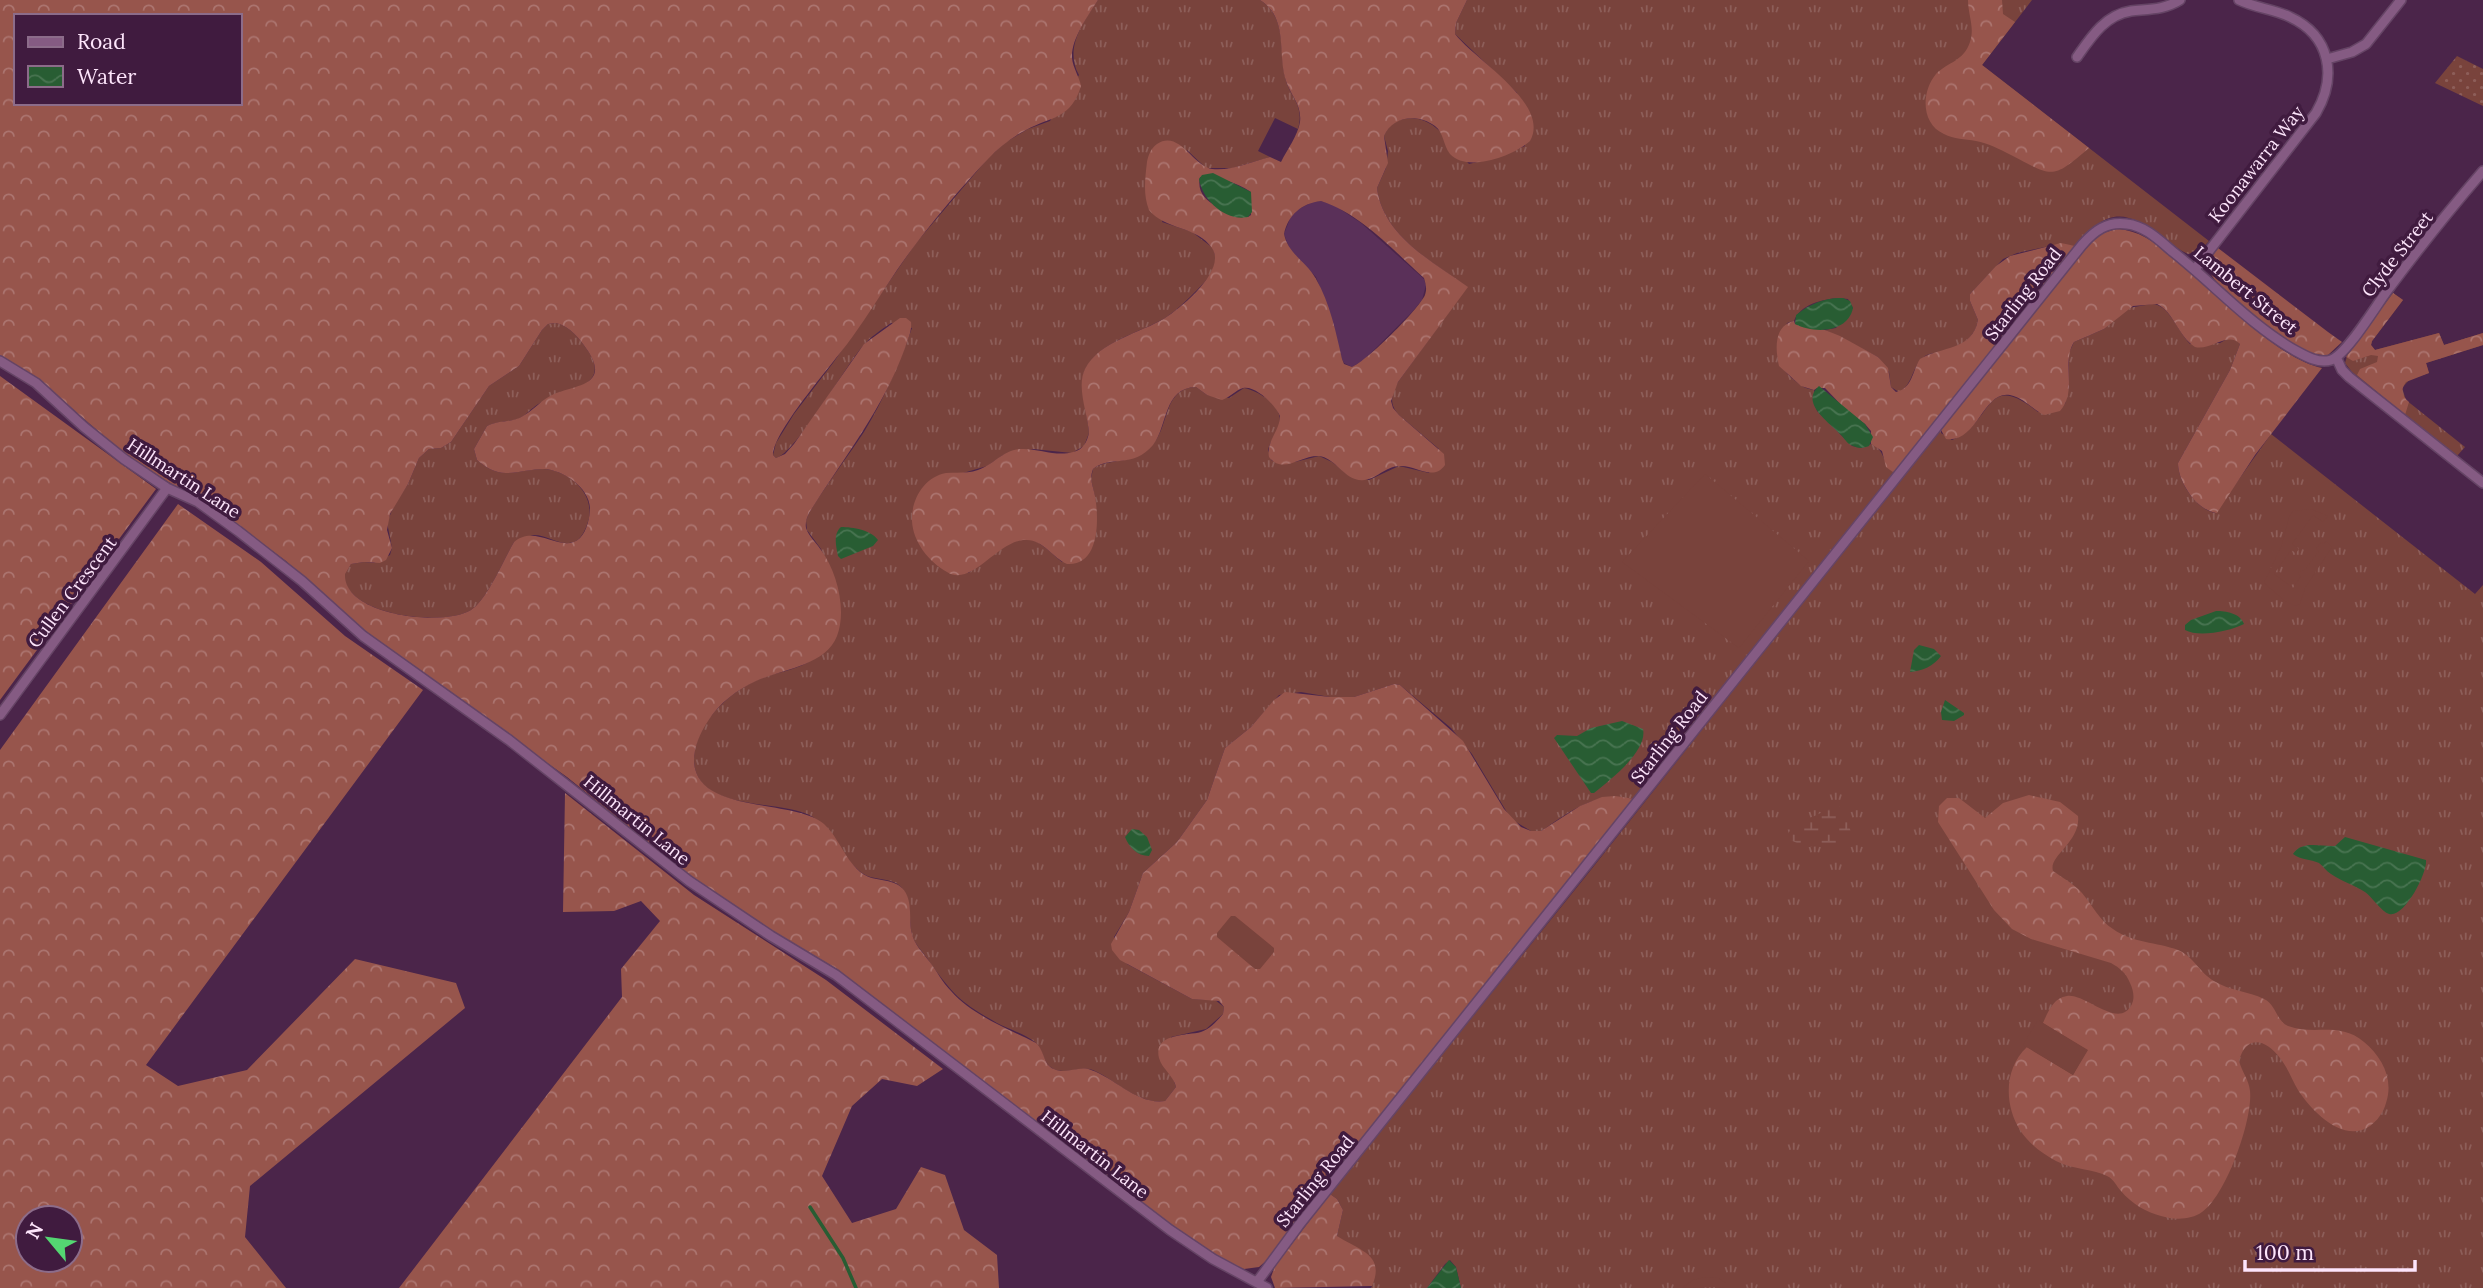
<svg xmlns="http://www.w3.org/2000/svg" width="2483" height="1288" font-family="Lora,serif">
  <defs>
    <pattern id="grass-tufts" width="24" height="20" patternUnits="userSpaceOnUse" patternTransform="scale(1.75)"><rect width="24" height="20" fill="#79433c"/><path d="M3 7l-1-3M5 7V3M7 7l1-3M15 17l-1-3M17 17v-4M19 17l1-3" fill="none" stroke="#8d5e59"/></pattern>
    <pattern id="forest-crowns" width="20" height="18" patternUnits="userSpaceOnUse" patternTransform="scale(1.75)"><rect width="20" height="18" fill="#97554c"/><path d="M2 6a3 3 0 1 1 6 0M12 15a3 3 0 1 1 6 0" fill="none" stroke="#ac7570"/></pattern>
    <pattern id="wetland-marsh" width="20" height="14" patternUnits="userSpaceOnUse" patternTransform="scale(1.75)"><rect width="20" height="14" fill="#79433c"/><path d="M1 5h8M5 5V1M11 12h8M15 12V8" fill="none" stroke="#8d5e59"/></pattern>
    <pattern id="park-dots" width="8" height="8" patternUnits="userSpaceOnUse" patternTransform="scale(1.75)"><rect width="8" height="8" fill="#79433c"/><path d="M2 2h.1M6 6h.1" fill="none" stroke="#8d5e59" stroke-width="1.8" stroke-linecap="round"/></pattern>
    <pattern id="water-waves" width="16" height="10" patternUnits="userSpaceOnUse" patternTransform="scale(1.75)"><rect width="16" height="10" fill="#285d33"/><path d="M0 5q4-4 8 0t8 0" fill="none" stroke="#487451"/></pattern>
  </defs>
  <rect width="100%" height="100%" fill="#4b254a"/>
  <path fill="#5a3059" d="M1321 201 1334 205 1361 223 1424 279 1426 285 1422 300 1412 312 1364 360 1352 367 1344 363 1342 359 1328 309 1316 277 1290 250 1284 234 1291 216 1299 209 1312 202Z"/>
  <path fill="url(#grass-tufts)" d="M1098 0H1260C1287 17 1279 50 1285 77 1289 97 1305 104 1298 129L1275 118 1258 151 1270 157 1233 168H1206L1187 150 1162 222 1192 232 1213 248C1220 266 1210 277 1197 290 1187 300 1177 310 1165 318 1140 333 1099 341 1085 370 1078 383 1088 416 1089 433L1084 446 1072 453 1033 449 1003 455 987 466 963 473 968 573C985 562 1013 531 1035 541 1045 546 1053 555 1062 562L1096 531 1095 497 1091 479 1093 469C1109 456 1137 468 1156 440 1169 421 1165 388 1196 387L1207 395 1229 398 1244 388C1259 391 1285 407 1279 425 1277 434 1270 441 1268 450L1272 461 1295 462 1319 456 1332 462 1348 475 1369 480 1399 466 1429 473 1439 449 1399 415C1389 404 1391 395 1398 382L1467 287C1432 261 1383 236 1377 188L1386 168 1388 151 1384 136C1388 126 1394 121 1404 119 1434 113 1451 145 1469 164L1502 156 1525 146 1517 93 1455 34 1456 23 1467 0H2032L1982 65 2209 241 2199 252 2188 254C2179 250 2172 244 2164 238 2124 208 2108 208 2075 246L2054 245 2017 253 2003 259 1970 294V301L1978 320C1975 338 1959 349 1942 352 1936 353 1930 353 1925 356 1911 366 1914 384 1899 392L1891 387 1889 372 1878 357 1825 330 1836 328 1853 308 1848 299C1831 296 1800 303 1794 321L1787 323C1778 350 1769 359 1794 380 1801 386 1806 389 1814 390V403L1817 411 1852 446 1862 448 1871 444C1886 450 1882 464 1894 473L1635 799C1593 792 1574 809 1541 831H1531L1511 819 1472 754 1451 728 1400 685 1394 684 1354 697H1330L1301 692 1279 695 1251 727 1225 748 1207 800 1177 842 1143 873 1129 912 1114 937 1127 964 1192 999 1215 1000 1224 1007 1223 1014 1206 1029 1171 1037 1173 1078 1176 1087 1165 1101C1138 1105 1116 1080 1093 1070 1080 1065 1064 1076 1052 1068 1043 1063 1043 1049 1035 1042 1024 1034 1009 1029 997 1023 962 1003 955 997 931 964 926 956 920 950 915 942 906 926 915 902 901 887 892 877 873 881 862 873 844 860 829 828 813 817 783 798 694 814 694 759 695 724 727 694 757 680 773 673 792 671 807 663 819 656 830 638 839 628V596L821 549 807 530 806 521 809 513C826 485 846 459 864 432 884 399 899 364 912 328L891 323C881 330 870 337 862 347 845 367 795 454 776 458L773 455 776 443 794 414 833 363 916 243 989 157 1006 142 1028 129 1050 121 1079 75C1064 49 1083 22 1098 0Z
    M2393 293 2403 300 2372 341 2371 345 2375 350 2439 333 2444 345 2483 333V345L2426 363 2429 373 2410 379 2402 388 2406 400 2465 447 2457 456 2352 372 2345 363 2348 353Z
    M2152 304C2169 304 2178 332 2190 344L2220 343 2229 338 2236 339 2240 344 2230 370 2178 463C2178 482 2196 509 2215 513L2271 434 2475 594 2483 585V1288H1461L1456 1267 1450 1260 1445 1264 1427 1288H1371L1372 1286 1337 1236 1343 1210 1337 1199 1330 1194C1413 1089 1498 986 1582 881 1702 731 1819 579 1941 430V433L1952 440C1994 424 1983 368 2038 412L2065 404 2069 385V353L2074 342 2104 329 2128 308Z
    M556 323C571 327 579 338 588 351 613 388 563 390 540 403 532 407 527 415 518 419 508 422 497 421 487 426L474 449 477 460C485 467 495 473 506 473 518 473 531 469 543 469 568 470 594 492 589 518 587 526 583 537 576 541 561 548 549 535 534 535 528 536 520 540 514 542 504 559 487 600 471 610 444 627 344 616 344 574L351 564 364 562 374 563 390 555 392 548 387 522 395 504 408 484 419 458 429 449 441 448 451 442 489 386 519 366 542 330 548 324Z"/>
  <path fill="url(#forest-crowns)" fill-rule="evenodd" d="M0 0H1098C1088 16 1071 39 1072 58 1073 68 1079 76 1081 86 1071 119 1052 116 1026 130 1012 137 999 147 988 159 956 193 924 231 897 270 882 292 868 315 853 336 837 359 773 431 773 455L776 458 785 454 794 444 864 344 900 318H906L911 322C912 331 908 339 905 348 883 409 843 459 809 513 807 518 805 522 806 528 809 537 816 542 821 550 837 572 847 610 837 636 825 666 782 669 756 681 737 690 719 703 708 721 700 733 694 747 694 761 696 815 794 798 824 824 840 839 845 861 863 874 875 882 892 878 902 888 914 900 908 920 912 934 914 944 923 953 929 961 937 971 942 982 951 991 972 1015 1008 1029 1036 1043 1045 1051 1043 1065 1054 1069 1066 1075 1079 1065 1091 1070 1115 1078 1137 1105 1165 1101L1176 1087C1174 1076 1162 1069 1159 1058 1153 1033 1186 1036 1201 1032 1210 1029 1217 1021 1223 1014L1224 1007 1219 1001 1192 999 1120 960 1112 950 1111 944 1129 912 1143 873 1177 842 1207 800 1225 748 1251 727 1274 700 1285 692 1330 697H1354L1394 684 1400 685 1463 741 1504 809 1521 827 1531 831H1541L1580 806 1602 797 1615 796 1635 799 1268 1259 1259 1267 1244 1269 1228 1262 1183 1234 891 1013 837 969 775 933 699 883 567 777 412 667 359 626 286 561 202 499 175 486 127 456 47 387 0 356ZM16 16H240V103H16ZM556 323C571 327 579 338 588 351 610 385 576 385 554 394 542 399 534 410 523 416 512 423 498 420 487 426L474 449 477 460C485 467 495 473 506 473 519 473 531 469 544 469 563 470 589 487 590 508 590 517 587 531 580 538 562 555 536 523 514 542 504 559 487 600 471 610 444 627 343 616 345 574L351 564 364 562 380 563 386 560 392 548 387 530 390 514 408 484 419 458 429 449 441 448 451 442 489 386 519 366 542 330 548 324Z
    M1260 0H1467L1456 23 1455 34C1475 60 1551 104 1530 141 1514 156 1467 173 1450 154 1443 145 1444 133 1435 126 1418 113 1392 116 1384 136L1388 163 1377 188C1383 236 1432 261 1468 287L1398 382 1391 401 1393 408 1399 415 1444 454 1445 465C1433 482 1416 465 1400 466 1383 466 1373 485 1355 479 1341 474 1334 458 1319 456 1301 455 1283 475 1269 457 1266 441 1280 431 1280 416 1276 406 1256 385 1243 388 1236 390 1230 397 1222 400L1207 395 1196 387C1163 388 1168 426 1153 445 1133 469 1109 455 1093 469 1089 479 1093 486 1095 496 1099 519 1100 566 1067 564 1053 558 1043 540 1027 540 999 538 972 588 947 572 929 562 913 542 912 521 911 500 924 477 946 473 957 472 968 474 978 470 993 465 1003 450 1020 449 1038 448 1056 457 1073 452 1083 450 1087 442 1089 433 1088 414 1076 387 1085 369 1099 341 1141 333 1165 318 1182 307 1227 270 1212 248 1197 226 1165 230 1149 210 1143 195 1145 179 1147 162 1148 156 1151 148 1157 144 1179 129 1193 166 1212 169 1232 171 1251 162 1270 157L1281 162C1287 150 1298 135 1300 122 1302 105 1291 96 1286 81 1277 54 1289 18 1260 0ZM1200 177C1219 178 1235 181 1251 192V215L1248 217C1229 212 1194 204 1200 177ZM1321 201C1361 214 1393 250 1424 278 1426 285 1427 289 1425 295 1419 309 1367 361 1352 367L1344 364 1342 359C1336 333 1330 303 1316 279 1307 262 1288 254 1284 234 1288 215 1302 203 1321 201Z
    M1968 0H2002L2003 14 2015 22 1982 65 2089 148C2052 180 2053 177 2011 155 1999 149 1988 143 1976 141 1965 139 1954 139 1944 134 1921 124 1921 92 1936 74 1948 62 1964 61 1970 42 1975 27 1968 15 1968 0Z
    M2116 229C2141 230 2158 245 2176 260 2215 291 2275 358 2322 368L2255 455 2217 513C2197 511 2178 482 2178 463L2230 370 2240 344C2228 331 2211 351 2195 347 2178 336 2174 312 2157 304L2133 306 2104 329 2074 342C2061 362 2078 391 2060 411L2044 415C2032 409 2024 398 2010 395 1983 390 1978 443 1946 439L1941 430 2083 251 2100 234Z
    M2061 243 2075 246 1894 473 1886 467 1882 451 1871 444V431L1865 424 1847 411 1825 388H1817L1814 390 1801 386 1779 366C1775 348 1774 326 1794 321L1795 324 1825 330 1840 336 1878 357 1888 368 1891 387 1896 392C1913 388 1912 371 1920 359 1942 346 1972 351 1978 320L1970 301V294L1996 266 2010 256Z
    M2218 248 2328 332 2342 342 2328 355C2297 358 2254 315 2232 296 2225 289 2214 282 2210 272 2206 263 2213 255 2218 248Z
    M2393 293 2403 300 2372 341 2371 345 2375 350 2439 333 2444 345 2483 333V345L2426 363 2429 373 2406 382C2400 390 2402 396 2409 402L2405 415 2357 375 2360 369 2377 362 2378 356 2371 355 2353 361 2346 357Z
    M0 376 156 489 0 700Z
    M178 504 261 562 345 636 423 690 146 1065 178 1086 247 1070 355 959 456 983 465 1008 250 1186 245 1237 286 1288H0V750ZM28 1218H70V1260H28Z
    M565 793 694 895 826 980 943 1069 917 1086 882 1079 852 1106 822 1176 852 1223 896 1209 921 1167 945 1175 964 1230 997 1255 999 1288H399L622 997 621 969 660 921 641 901 614 911 563 912Z
    M2029 795 2060 802 2078 816C2081 842 2048 856 2053 871 2063 878 2074 884 2082 893 2093 906 2099 920 2113 929 2132 943 2157 942 2178 950 2193 956 2200 973 2214 981 2230 991 2248 991 2264 999 2276 1004 2276 1021 2288 1026 2314 1036 2339 1021 2364 1042 2382 1057 2394 1079 2386 1103 2383 1114 2374 1126 2362 1130 2338 1138 2310 1109 2298 1090 2292 1080 2288 1068 2280 1058 2266 1039 2246 1034 2239 1061 2242 1072 2249 1080 2250 1091 2253 1119 2226 1196 2202 1212 2191 1220 2174 1220 2161 1216 2146 1212 2132 1204 2121 1191 2116 1186 2114 1179 2107 1176 2094 1169 2074 1170 2056 1161 2043 1154 2028 1143 2020 1130 2004 1105 2004 1068 2027 1047L2073 1075 2087 1050 2043 1023C2048 1012 2053 998 2067 996 2086 993 2119 1031 2132 1004 2135 997 2133 989 2130 983 2126 973 2120 968 2111 963L2031 939 2012 929 1994 910 1938 822 1939 806 1947 798H1959L1985 818 2003 803Z
    M1330 1194 1337 1199 1343 1210 1337 1236C1358 1250 1386 1254 1372 1286L1275 1288 1271 1277 1275 1266Z"/>
  <path fill="url(#wetland-marsh)" d="M1837 805 1844 809 1852 836 1848 845 1806 847 1788 839V834L1792 827Z"/>
  <path fill="url(#park-dots)" d="M2457 56 2483 69V106L2435 83Z"/>
  <path fill="#79433c" d="M1705 474 1809 561 1739 648 1622 562Z
    M2311 509 2328 516 2323 522 2313 515 2292 544 2299 549 2296 553 2291 550 2274 574 2293 588 2301 576 2298 574 2301 570 2304 571 2319 551 2316 549 2321 542 2324 544 2326 541 2332 547 2305 588 2300 604 2295 606 2285 601 2264 583 2282 544 2289 517 2293 511Z
    M1231 916H1235L1274 948V952L1260 969H1255L1217 937V933Z
    M2038 1020 2088 1050 2073 1075 2023 1045Z
    M1705 1277 1718 1278 1726 1283V1287L1682 1288 1693 1280Z"/>
  <path fill="url(#water-waves)" d="M1213 173 1251 192 1252 212 1248 217C1226 222 1202 200 1199 179L1202 175Z
    M1843 298 1850 301 1853 308C1848 333 1814 334 1795 324L1796 315C1809 304 1826 297 1843 298Z
    M1819 386 1865 424 1873 437 1869 446C1864 448 1859 449 1853 446 1847 444 1845 439 1841 435 1830 423 1799 403 1819 386Z
    M841 527C853 527 871 530 878 540L873 546 841 559 838 556C836 546 833 534 841 527Z
    M2216 611C2226 611 2240 613 2244 624 2230 631 2199 638 2185 630V625L2191 620Z
    M1919 645 1934 649 1941 656C1934 666 1922 671 1910 672L1914 650Z
    M1945 700 1964 713V715L1954 721 1942 720 1941 712Z
    M1622 721 1643 729C1648 751 1610 780 1594 793H1591L1554 738 1557 735 1577 736 1591 728Z
    M1132 829 1139 830 1147 837 1152 850 1149 856C1137 856 1129 847 1125 837Z
    M2345 837 2426 860C2428 872 2404 919 2389 914 2382 912 2372 897 2365 892 2354 885 2341 881 2331 874 2326 871 2323 866 2319 863 2310 859 2301 860 2293 854 2302 840 2321 847 2335 846Z
    M1449 1260 1456 1267 1461 1288H1427Z"/>
  <g fill="none" stroke-linecap="round" stroke-linejoin="round">
    <path stroke="#285d33" stroke-width="3.5" d="M810 1207 843 1258 856 1288"/>
    <g stroke="#654465" stroke-width="12">
      <path id="street" d="M2077 57C2091 37 2105 15 2131 11 2149 9 2164 10 2180 0
        M2327 59 2352 52 2366 44 2401 0
        M2195 269 2316 113C2337 77 2331 36 2290 17 2274 9 2255 8 2239 0
        M2336 357 2342 370 2349 377 2483 483
        M0 361 36 383 84 427 124 459 167 488 198 502 238 531 302 581 363 636 509 740 689 881 771 936 836 975 1170 1230 1213 1259 1267 1288
        M0 715 167 488
        M1257 1282 1299 1225 2082 245C2094 231 2107 221 2127 224 2145 226 2159 240 2172 251 2213 283 2250 325 2296 351 2305 356 2319 364 2331 360 2347 355 2378 302 2390 287 2420 247 2451 208 2483 171"/>
    </g>
    <use href="#street" stroke="#855b83" stroke-width="9"/>
  </g>
  <g text-anchor="middle" dominant-baseline="central" stroke-width="7" stroke-linejoin="round" paint-order="stroke">
    <g font-size="18" fill="#fde5fb" stroke="#401b3f">
      <text transform="translate(2256 164) rotate(-52)">Koonawarra Way</text>
      <text transform="translate(2397 254) rotate(-52)">Clyde Street</text>
      <text transform="translate(2246 290) rotate(39)">Lambert Street</text>
      <text transform="translate(2023 294) rotate(-52)">Starling Road</text>
      <text transform="translate(184 478) rotate(33)">Hillmartin Lane</text>
      <text transform="translate(72 592) rotate(-53)">Cullen Crescent</text>
      <text transform="translate(1669 737) rotate(-52)">Starling Road</text>
      <text transform="translate(637 820) rotate(39)">Hillmartin Lane</text>
      <text transform="translate(1095 1154) rotate(38)">Hillmartin Lane</text>
      <text transform="translate(1315 1181) rotate(-51)">Starling Road</text>
    </g>
  </g>
  <rect x="14" y="14" width="228" height="91" fill="#401b3f" stroke="#8c6c8a" stroke-width="2"/>
  <rect x="28" y="37" width="35" height="10" fill="#855b83" stroke="#8c6c8a" stroke-width="2"/>
  <text x="77" y="49" font-size="21" fill="#fde5fb">Road</text>
  <rect x="28" y="66" width="35" height="21" fill="url(#water-waves)" stroke="#8c6c8a" stroke-width="2"/>
  <text x="77" y="84" font-size="21" fill="#fde5fb">Water</text>
  <g transform="translate(49 1239) rotate(299)"><circle r="33" fill="#401b3f" stroke="#8c6c8a" stroke-width="2"/>
  <path d="M0-5L12 26L0 18L-12 26Z" fill="#54d672"/>
  <text y="-10" font-size="19" font-weight="bold" text-anchor="middle" fill="#fde5fb">N</text>
  </g>
  <path d="M2245 1260v10h170v-10" fill="none" stroke="#fde5fb" stroke-width="3.5"/>
  <text x="2256" y="1260" font-size="21" fill="#fde5fb" stroke="#401b3f" stroke-width="5" paint-order="stroke">100 m</text>
</svg>
